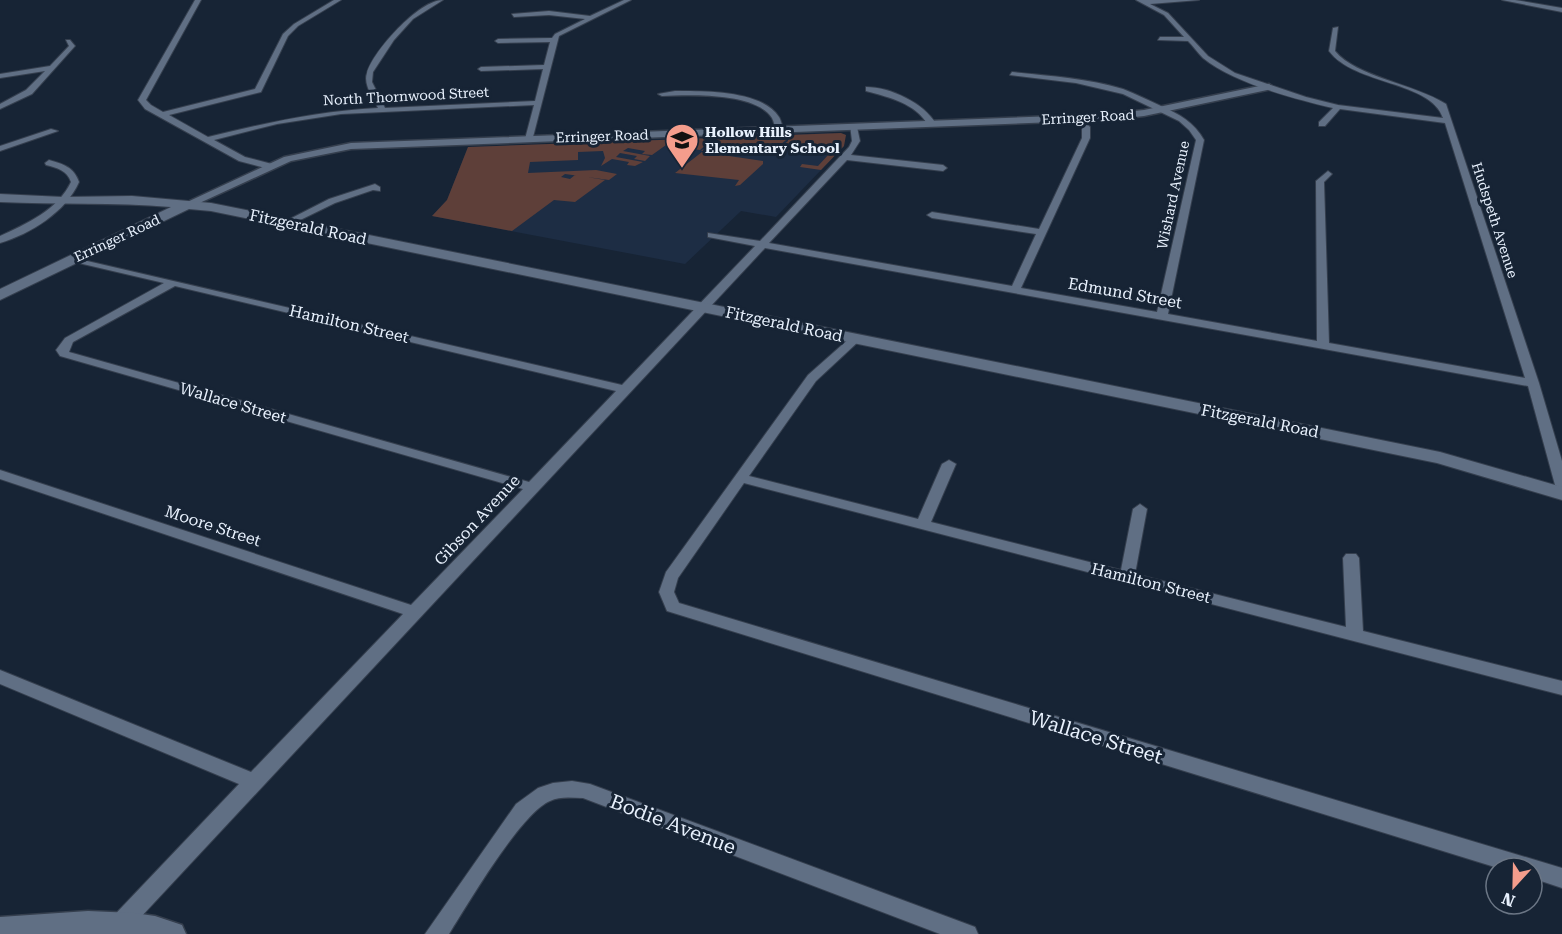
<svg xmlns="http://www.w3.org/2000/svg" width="1562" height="934" font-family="'Roboto Serif',serif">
  <rect width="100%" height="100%" fill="#172435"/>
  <path fill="#1d2d44" d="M829 133 845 134 844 146 776 217 741 211 685 264 432 216 447 200 468 147Z"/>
  <path fill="#5e3f39" d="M841 133 846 135 844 146 821 170 800 167 802 164 818 166 829 154 814 151 821 144 811 151 782 146 788 141V135Z
    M785 135 786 140 769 154 713 145 705 151H701L718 137Z
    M714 138 700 150 666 145 652 155 642 154 645 151 628 148 623 151 650 156 645 161 634 159 637 156 620 153 616 157 643 162 635 166 627 165 629 162 612 159 601 166 605 158 603 151 578 152V160L530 162 528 173 596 170 617 174 609 180 565 174 561 177 570 179 575 175 605 180 575 202 554 200 512 231 432 216 447 200 468 147Z
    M702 152 763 161V164L740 185 735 186 739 180 675 173Z"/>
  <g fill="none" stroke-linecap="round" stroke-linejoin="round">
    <g stroke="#353f4e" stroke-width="2">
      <path id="minor" d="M195 0H201L146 100 151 105 163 112 255 89 283 34 294 24 334 0H341L298 26 288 36 261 92 169 115 208 137C265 123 320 111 378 108 373 98 363 84 367 73 373 51 419 0 443 0L413 19 394 40 373 72 372 82 385 108 535 101 543 69 481 71 478 69 481 67 544 65 550 42 498 43 495 41 498 39 552 38 555 34 585 19 549 15 514 17 512 14 549 11 590 16 624 0H631L559 36 532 141 525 139 534 105 341 114 277 124 214 140 245 157 272 164 273 166 269 169 239 161 145 109 138 100Z
        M1136 0H1199L1150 4 1168 13 1208 56 1235 73 1306 97 1338 105 1443 118C1431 81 1354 85 1329 51L1333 28 1338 27 1335 51C1356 77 1415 84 1446 104L1539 383 1562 461V489L1555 485 1528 386 765 248 125 934H100L103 927 239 784 0 684V670L251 772 403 614 0 479V470L411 605 523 489 60 356 56 350 65 338 164 283 70 261V257L622 385 755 246 708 237V233L760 241 849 147 852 141 850 125 857 127 860 141 851 155 943 165 947 168 943 171 847 160 769 243 1012 286 1036 234 932 218 927 215 932 212 1039 229 1082 138V127L1076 119 1080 117 1090 127V138L1021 288 1157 312 1196 140 1189 130 1179 121 1123 94 1076 83 1010 75 1012 72C1049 76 1087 78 1123 89 1136 94 1148 100 1161 106 1179 114 1194 122 1204 140L1168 314 1317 341 1316 181 1328 171 1332 174 1324 182 1329 343 1525 378 1445 123 1340 109 1325 126H1319V122L1333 108C1295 99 1233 83 1203 58 1198 53 1193 46 1188 41L1158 40 1160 37H1184L1164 15ZM175 286 616 391 529 482 69 352 73 342Z
        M1502 0H1515L1562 8V12Z
        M66 40H70L75 46 32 94 0 109V104L26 90 45 71 0 78V74L50 66 69 46Z
        M866 87C890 87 924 103 936 124L929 126C915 103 891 98 866 91Z
        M675 91C703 91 762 90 779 117 781 120 782 126 784 130L777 132C775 128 774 122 772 118 755 92 689 95 662 96L658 94Z
        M51 129 58 131 0 151V146Z
        M49 160C63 164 74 167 79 182 66 212 30 234 0 243V236C26 224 58 210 71 182 67 170 57 168 46 165L45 163Z
        M375 184 380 187V191L373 190 335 203 290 225 282 223 329 199Z
        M855 336 861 339 859 341 816 381 749 476 918 519 942 464 949 460 956 464 931 522 1121 570 1133 509 1140 504 1147 509 1135 574 1346 627 1343 558 1346 554H1356L1359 558 1363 631 1562 681V695L744 483 678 578 674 592 679 603 1562 868V888L1532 878V868H1498L667 611 659 592 666 572 808 375 851 337Z
        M572 781 590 784 967 924 975 927 978 934H940L583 798C572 798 560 796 550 801 521 813 468 904 449 934H425L516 804 538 788 553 783Z"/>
    </g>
    <g stroke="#353f4e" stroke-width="3">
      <path id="tertiary" d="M1269 84 1273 87 1272 89 1144 116 1107 120 351 149 291 161 193 206H185L183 204 284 157 351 143 1107 114 1144 110Z
        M88 911 134 913 155 916 182 925 186 934H0V917Z"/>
    </g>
    <g stroke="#353f4e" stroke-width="2">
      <path id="secondary" d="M0 194 63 197 132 196 211 203 1440 452 1562 487V500L1437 463 211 211 189 209 0 300V289L171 207C114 202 57 205 0 202Z"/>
    </g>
    <use href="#minor" fill="#606f84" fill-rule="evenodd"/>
    <use href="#tertiary" fill="#606f84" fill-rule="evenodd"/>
    <use href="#secondary" fill="#606f84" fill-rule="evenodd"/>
  </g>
  <defs>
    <g id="school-pin" transform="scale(1.725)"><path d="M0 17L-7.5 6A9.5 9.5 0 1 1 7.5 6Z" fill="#f49d8c" stroke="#172435"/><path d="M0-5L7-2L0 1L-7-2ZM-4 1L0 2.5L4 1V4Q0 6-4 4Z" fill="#111"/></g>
  </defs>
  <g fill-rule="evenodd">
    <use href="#school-pin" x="682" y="140"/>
  </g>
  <g text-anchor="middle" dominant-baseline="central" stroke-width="6" stroke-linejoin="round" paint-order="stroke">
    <g font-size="14" fill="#e8f1fd" stroke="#172435">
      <text transform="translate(406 96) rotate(-3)">North Thornwood Street</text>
      <text transform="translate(1088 117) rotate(-3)">Erringer Road</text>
      <text transform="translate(602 136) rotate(-2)">Erringer Road</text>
      <text transform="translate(1173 195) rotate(-78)">Wishard Avenue</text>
      <text transform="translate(1495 220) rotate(72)">Hudspeth Avenue</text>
      <text transform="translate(117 238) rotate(-25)">Erringer Road</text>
    </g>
    <g font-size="14" font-weight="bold" fill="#e8f1fd" stroke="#172435" text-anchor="start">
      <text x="705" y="132">Hollow Hills<tspan x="705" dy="16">Elementary School</tspan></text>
    </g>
    <g font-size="16" fill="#e8f1fd" stroke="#172435">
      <text transform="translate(308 227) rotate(12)">Fitzgerald Road</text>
      <text transform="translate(1125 293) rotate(10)">Edmund Street</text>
      <text transform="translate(349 324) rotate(13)">Hamilton Street</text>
      <text transform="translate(784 324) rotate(12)">Fitzgerald Road</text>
      <text transform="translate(233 403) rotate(16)">Wallace Street</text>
      <text transform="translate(1260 421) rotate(11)">Fitzgerald Road</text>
      <text transform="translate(477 520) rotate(-47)">Gibson Avenue</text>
      <text transform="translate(213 526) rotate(18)">Moore Street</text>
      <text transform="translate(1151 583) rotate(14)">Hamilton Street</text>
    </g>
    <g font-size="20" fill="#e8f1fd" stroke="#172435">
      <text transform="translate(1096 737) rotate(17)">Wallace Street</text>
      <text transform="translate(673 824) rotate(21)">Bodie Avenue</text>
    </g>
  </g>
  <g transform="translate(1514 886) rotate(202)"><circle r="28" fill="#172435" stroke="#6b7685" stroke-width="1.5"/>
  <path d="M0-4.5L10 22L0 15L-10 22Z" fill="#f49d8c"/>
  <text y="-9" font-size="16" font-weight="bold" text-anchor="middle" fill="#e8f1fd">N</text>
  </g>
</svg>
